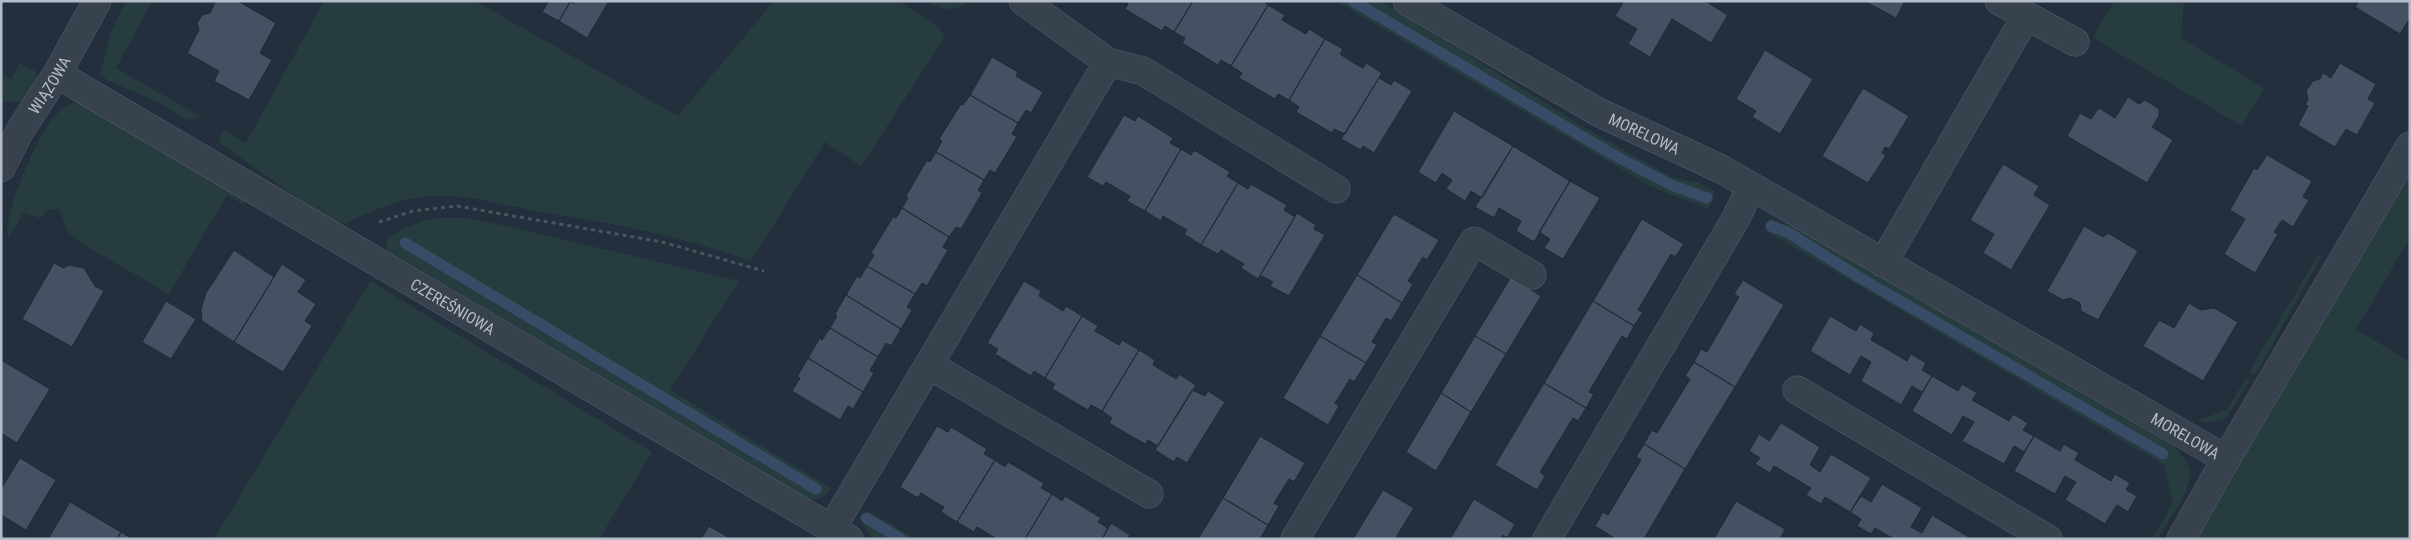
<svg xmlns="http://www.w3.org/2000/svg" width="2411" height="540" font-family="'Roboto Condensed',sans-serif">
  <rect width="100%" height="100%" fill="#242f3e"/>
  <path fill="#263c3f" d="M125 1H152L116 68 202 117 188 120 158 102 107 80 100 73 111 33Z
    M324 1H475L678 116 774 1H899L937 25 945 37 861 166 825 142 751 261C686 238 616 223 548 213 509 207 471 194 431 196 400 198 373 210 345 224L331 221 218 142 224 130 246 143Z
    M926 1H971C955 12 943 11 926 1Z
    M1336 1H1381L1589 130 1673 178 1698 182 1715 192 1708 209 1650 186Z
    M2114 1H2184L2181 38 2264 88 2242 126 2093 38Z
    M19 63 35 71 39 82 26 102 1 101V74L11 79Z
    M77 101 249 194 243 204 227 195 169 294 81 243 68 232 59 209 47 210 40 218 23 213 9 238C0 219 38 136 52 119 60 110 67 106 77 101Z
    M2410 174V238L2356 329 2410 362V539H2195Z
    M440 218H468L506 226 739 281 670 390 831 488C824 498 818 500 807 500L387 250V239C404 227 419 221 440 218Z
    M1770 218 1796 229 1798 225 2173 445C2180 453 2188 461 2190 472 2192 490 2167 523 2157 539H2152L2173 503 2164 465 1766 231Z
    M2318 255 2321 257 2255 375 2249 372Z
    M370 281 652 452 599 539H214Z
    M2246 378 2250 381 2226 418 2205 423 2198 420 2227 410Z
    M867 510 915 539H873L862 523Z"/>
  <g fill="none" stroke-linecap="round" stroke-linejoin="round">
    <path stroke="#394c67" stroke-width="11" d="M1353 1 1612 154 1671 185 1707 198
      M1771 226 1789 233 1857 276 2163 454
      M405 243 816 489
      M866 518 901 539"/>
  </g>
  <path fill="#455162" stroke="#1f2835" d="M216 1H238L276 23 260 53 272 60 249 100 214 81 219 71 187 53 199 30 197 23 202 15 210 13Z
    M549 1H575L574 3 570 2 559 21 542 12Z
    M575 1H609L587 38 559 21 570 2 574 3Z
    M1123 1H1193L1174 32 1165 26 1162 31 1125 9 1128 4Z
    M1193 1H1263L1268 5 1231 66 1221 60 1218 65 1182 43 1185 38 1174 32Z
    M1624 1H1705L1728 15 1711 43 1672 19 1650 57 1628 44 1637 29 1615 16Z
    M1864 1H1905L1896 18Z
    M2359 1H2410V18L2400 34 2355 7Z
    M1268 5 1285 15 1282 20 1306 34 1309 29 1325 39 1289 100 1278 94 1275 99 1239 78 1242 73 1231 66Z
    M1325 39 1343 49 1340 54 1352 62 1363 68 1366 63 1382 73 1345 134 1334 129 1332 133 1296 112 1299 107 1289 100Z
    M1765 50 1813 79 1780 134 1752 117 1756 111 1736 99Z
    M992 57 1018 72 1016 76 1043 92 1031 113 1026 110 1018 123 970 95Z
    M2340 63 2376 84 2368 99 2375 103 2357 135 2346 129 2335 147 2298 125 2308 106 2305 105 2308 99 2306 91 2313 81 2320 79 2323 73 2331 78Z
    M1379 78 1391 85 1394 80 1412 91 1374 153 1363 146 1361 150 1341 139Z
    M1863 88 1909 116 1889 149 1885 147 1882 153 1886 155 1868 183 1822 156Z
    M970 95 1018 123 1012 134 1017 137 995 173 990 170 984 180 936 152 942 141 939 139 961 104 963 105Z
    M2128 97 2139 104 2145 100 2159 109V116L2152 127 2173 140 2147 183 2067 136 2080 113 2091 119 2099 108 2115 118Z
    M1454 111 1513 146 1482 198 1471 191 1465 201 1446 189 1452 180 1442 173 1436 183 1418 172Z
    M1124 115 1135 121 1138 116 1173 138 1170 143 1181 149 1145 211 1127 201 1130 196 1106 182 1103 186 1087 177Z
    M1513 146 1570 181 1534 242 1516 231 1521 221 1499 208 1494 218 1475 207Z
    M1181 149 1191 155 1194 150 1230 172 1227 176 1238 183 1201 245 1184 234 1187 230 1163 216 1161 221 1145 211Z
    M936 152 984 180 978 190 982 193 961 229 956 227 949 237 902 208 908 198 906 196 927 160 930 162Z
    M2267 155 2312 181 2303 197 2309 200 2293 227 2282 220 2274 232 2278 234 2255 273 2224 254 2245 219 2230 210 2254 168 2257 170Z
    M2003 164 2039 186 2034 195 2050 205 2011 270 1983 253 1994 234 1970 220Z
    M1570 181 1600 198 1563 259 1544 248 1550 239 1539 232Z
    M1238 183 1248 189 1251 184 1287 205 1284 210 1295 217 1258 279 1241 268 1244 264 1221 250 1218 254 1201 245Z
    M902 208 949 237 943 247 948 250 927 286 922 283 915 294 867 266 874 255 871 253 893 217 896 218Z
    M1297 213 1316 225 1314 229 1325 235 1289 296 1270 286 1273 282 1262 276 1258 279Z
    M1394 214 1439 240 1427 260 1423 257 1408 281 1413 284 1402 303 1357 275Z
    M1642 219 1684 244 1675 257 1671 254 1638 310 1643 312 1634 326 1593 301Z
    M2084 226 2103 237 2108 233 2138 251 2098 320 2081 311 2080 303 2070 298 2063 300 2047 291Z
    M234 250 274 277 234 342 202 321 201 309 206 293Z
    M54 263 63 268 69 265 84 268 95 286 104 291 72 347 22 319Z
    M282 264 306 280 298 292 316 304 305 321 312 326 283 372 234 342Z
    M867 266 915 294 907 307 912 310 901 329 846 295 857 276 860 278Z
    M1357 275 1402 303 1391 321 1386 318 1372 342 1377 345 1366 363 1320 336Z
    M1511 277 1541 296 1506 354 1475 336Z
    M1743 280 1784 305 1735 387 1694 362 1701 349 1707 352 1739 297 1734 294Z
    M1024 281 1041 291 1039 296 1063 311 1066 306 1082 316 1045 378 1034 371 1031 376 995 354 998 349 987 343Z
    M846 295 901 329 891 346 886 343 878 357 830 328 837 316 835 314Z
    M166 301 196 319 171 359 142 342Z
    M1593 301 1634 326 1627 339 1622 336 1589 392 1594 394 1586 408 1544 383Z
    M2189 303 2201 310 2214 308 2238 322 2203 381 2143 346 2159 320 2174 328Z
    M1082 316 1098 326 1095 331 1119 345 1122 340 1139 350 1102 411 1091 405 1088 410 1052 389 1055 384 1045 378Z
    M1830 316 1856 331 1860 324 1874 333 1871 340 1907 361 1911 354 1926 363 1922 370 1932 376 1922 392 1912 386 1901 405 1861 381 1871 362 1861 356 1850 375 1810 351Z
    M830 328 878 357 870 370 874 373 863 392 808 358 820 338 822 340Z
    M1320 336 1366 363 1354 382 1350 379 1335 403 1339 406 1328 425 1283 398Z
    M1475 336 1506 354 1471 412 1441 393Z
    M1139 350 1155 360 1153 365 1176 379 1179 374 1196 385 1158 446 1148 440 1145 444 1109 423 1112 418 1102 411Z
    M808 358 863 392 853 409 848 406 840 420 792 391 800 378 797 377Z
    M1 360 50 389 17 443 1 433Z
    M1694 362 1735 387 1685 469 1644 444 1652 430 1657 433 1690 379 1685 376Z
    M1932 376 1958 391 1962 384 1977 393 1972 400 2009 421 2013 414 2028 423 2023 430 2034 436 2024 452 2014 446 2004 464 1962 441 1974 422 1963 416 1952 435 1912 411Z
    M1544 383 1586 408 1578 421 1573 418 1540 472 1545 476 1537 490 1495 465Z
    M1192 390 1205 396 1208 391 1225 402 1187 463 1177 457 1174 462 1155 450Z
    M1441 393 1471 412 1436 471 1406 452Z
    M1781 423 1820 447 1810 465 1820 472 1831 454 1871 478 1850 512 1825 497 1821 504 1806 495 1811 488 1774 466 1770 473 1755 464 1760 458 1749 451 1759 434 1769 441Z
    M937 426 948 432 951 427 987 449 984 454 995 460 957 522 941 512 944 507 932 500 921 493 918 498 900 487Z
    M1260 436 1305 463 1294 482 1289 479 1274 503 1279 506 1268 525 1223 498Z
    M2034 436 2060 451 2064 444 2079 453 2075 460 2111 481 2115 474 2130 483 2126 490 2137 496 2128 512 2117 505 2105 524 2065 500 2076 482 2065 476 2055 494 2014 471Z
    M1644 444 1685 469 1644 539H1616L1595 526 1603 512 1608 515 1641 460 1636 457Z
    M20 458 56 480 26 530 1 515V489Z
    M995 460 1005 467 1008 462 1044 483 1041 488 1052 494 1025 539H997L977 527 974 532 957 522Z
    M1882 484 1922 508 1911 527 1922 533 1932 515 1972 539H1894L1875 528 1871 534 1857 526 1861 519 1850 512 1861 496 1871 502Z
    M1383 490 1414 508 1395 539H1353Z
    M1052 494 1062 501 1065 496 1101 518 1098 522 1108 528 1102 539H1025Z
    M1223 498 1268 525 1260 539H1198Z
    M1474 499 1515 524 1507 538 1503 535 1500 539H1450Z
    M1736 501 1785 529 1780 539H1714Z
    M70 502 121 532 117 539H48Z
    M1111 523 1130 535 1127 539H1102Z
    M709 526 731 539H701Z
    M121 532 132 539H117Z"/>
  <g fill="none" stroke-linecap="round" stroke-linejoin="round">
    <g stroke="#565f6c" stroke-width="29">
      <g id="minor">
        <path d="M1023 1 1108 62 1143 71 1336 189"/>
        <path id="s1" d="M1407 1 1598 112 1721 169 2226 459 2410 146"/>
        <path d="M1999 1 2075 42"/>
        <path id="s2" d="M57 74 849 539"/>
        <path id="s3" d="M1 168 21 129 57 74 97 1"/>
        <path d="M1883 263 2026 16"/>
        <path d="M929 365 1149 494"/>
        <path d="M1797 390 2048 539"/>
        <path d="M832 528 1108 62"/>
        <path d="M1295 539 1474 241 1532 275"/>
        <path d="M1547 539 1735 220 1751 187"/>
        <path d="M2181 539 2226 459"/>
      </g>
    </g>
    <path stroke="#44595c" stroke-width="3" stroke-dasharray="4 4" stroke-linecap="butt" d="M379 222 413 211 457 206 662 242 764 271"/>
    <use href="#minor" stroke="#38414e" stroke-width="28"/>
  </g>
  <g text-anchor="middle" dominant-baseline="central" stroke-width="4" stroke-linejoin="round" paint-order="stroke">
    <g font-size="16" fill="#b4bcc9" stroke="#1d2633">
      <text stroke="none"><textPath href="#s3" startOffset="96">WIĄZOWA</textPath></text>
      <text stroke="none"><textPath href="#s1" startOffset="272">MORELOWA</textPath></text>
      <text stroke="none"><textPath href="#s2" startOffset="459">CZEREŚNIOWA</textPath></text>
      <text stroke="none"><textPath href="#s1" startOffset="892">MORELOWA</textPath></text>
    </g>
  </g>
  <rect width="2411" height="540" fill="none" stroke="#b4bcc9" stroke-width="5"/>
</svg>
